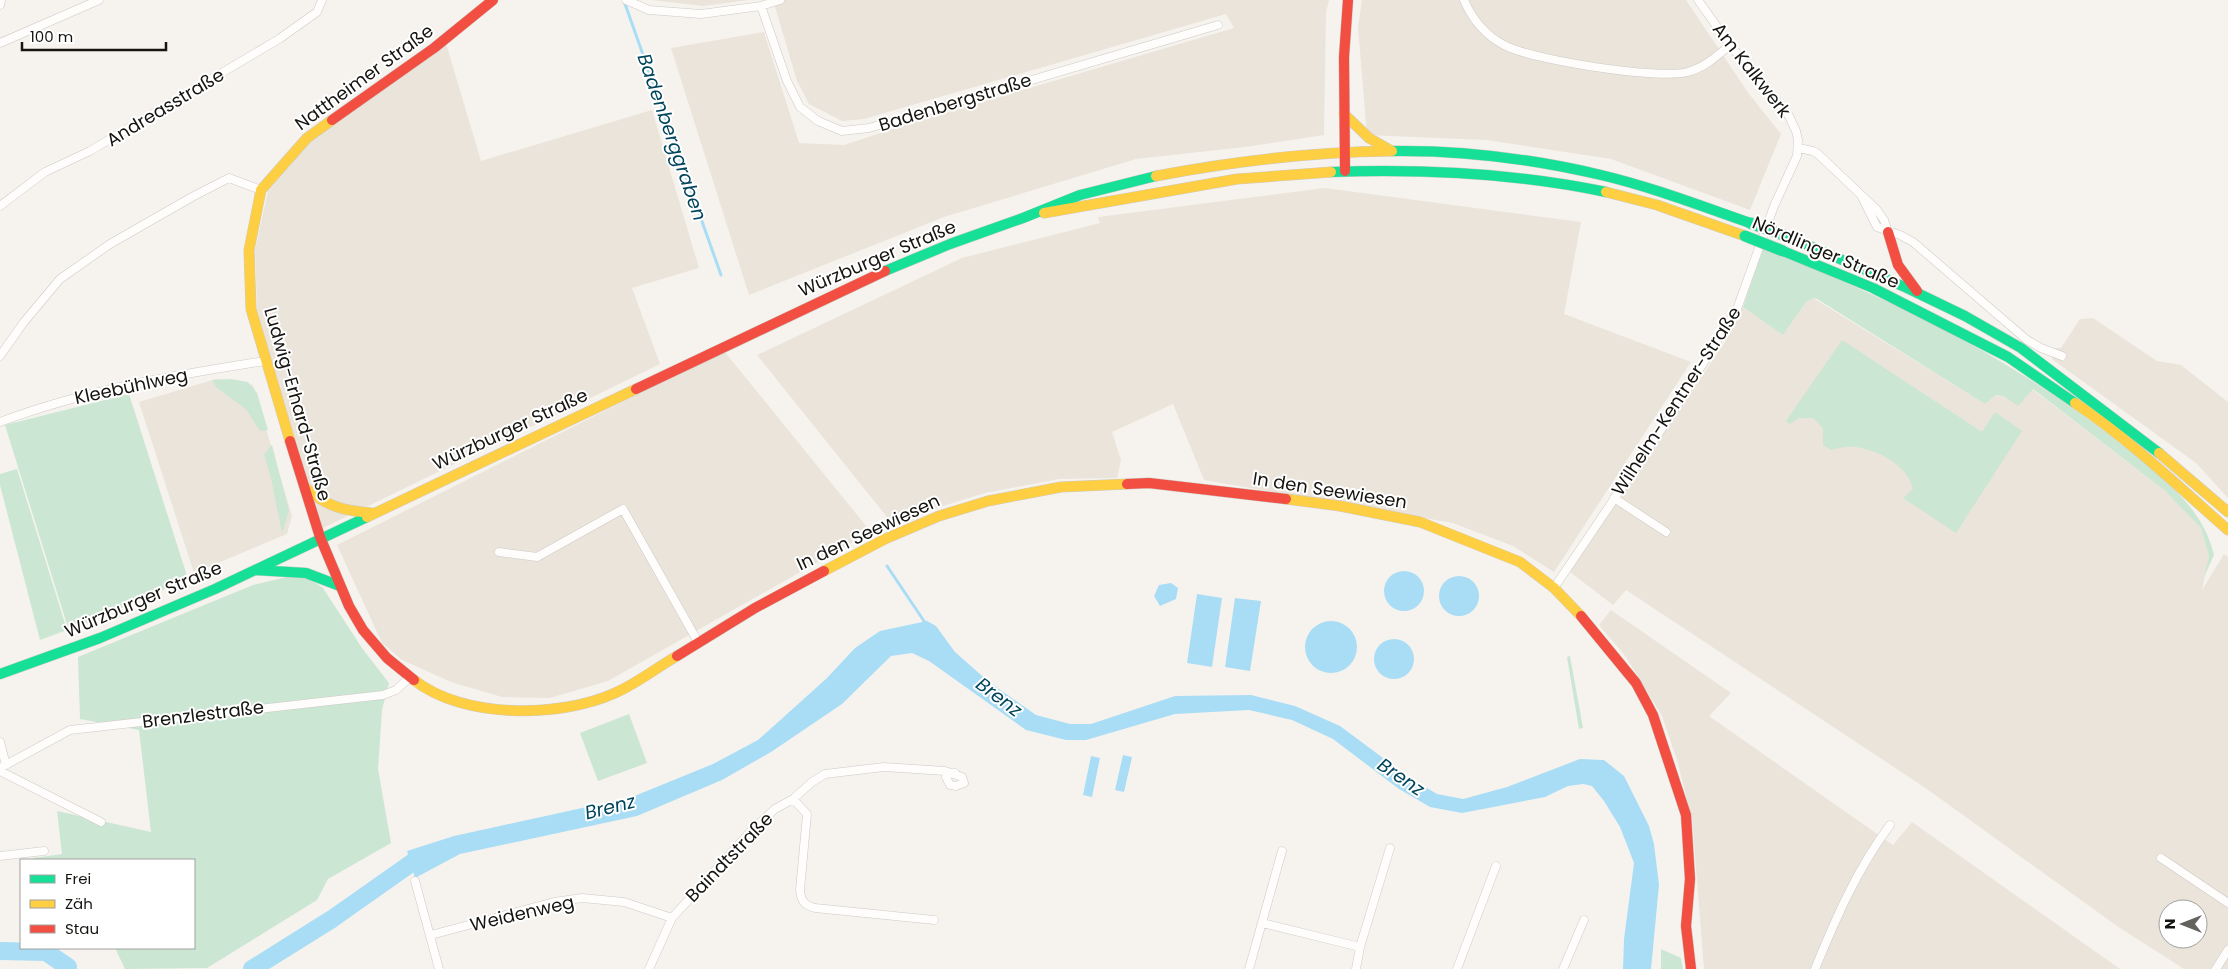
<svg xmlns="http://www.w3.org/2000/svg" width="2228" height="969" font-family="Poppins,sans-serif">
  <rect width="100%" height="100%" fill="#f6f3ee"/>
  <path fill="#eae4da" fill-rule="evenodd" d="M651 0H749L703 6Z
    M773 0H1329L1326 13 1324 135 1245 147 1136 159 944 217 749 295 671 48 764 32 799 143 844 145 914 122 1234 28 1226 14 864 119 842 121 809 104 797 81Z
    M1362 0H1686L1749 94 1781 134 1750 210 1611 159 1487 140 1367 135 1358 27Z
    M445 40 481 161 652 110 699 268 632 288 660 364 323 528 274 371 257 309 255 250 268 191 312 140Z
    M1325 188 1581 222 1564 314 1691 362 1554 572 1513 546 1453 523 1204 480 1173 404 1112 432 1121 460 1117 478 1059 479 985 493 943 506 895 527 757 355 962 258 1100 223 1098 217Z
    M1813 298 1985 404 1996 395 2004 396 2032 389 2164 490 2201 528 2209 556 2202 590 2224 554 2228 557V969H2184L2117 926 1924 787 1626 590 1613 605 1570 572 1725 342 1743 307 1783 335 1806 302ZM2168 909H2198V939H2168Z
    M2093 318 2157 361 2181 365 2228 402V498L2196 463 2052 359 2054 348H2061L2080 319Z
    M724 351 871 532 608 681 550 698 502 697 451 682 402 660 382 643 337 545Z
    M216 379 253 385 292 516 287 534 194 573 139 402Z
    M1611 610 1731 693 1709 716 1893 845 1912 822 2120 969H1704L1692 818 1677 760 1662 716 1626 657 1599 625Z"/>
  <path fill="#cbe6d2" d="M1763 249C1894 299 2020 362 2130 451 2165 480 2203 508 2214 555L2204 577 2209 556 2201 528 2164 490 2033 389 2018 406 2004 396 1996 395 1985 404 1817 299 1813 298 1806 302 1783 335 1743 307Z
    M1842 340 1982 432 1995 412 2022 431 1956 533 1903 498 1913 489C1909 466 1877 449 1855 447 1846 446 1839 448 1831 450L1823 445V428L1813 418H1799L1790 424 1786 421Z
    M231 379 248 382 257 393 268 430 260 431 246 409 217 388 212 380Z
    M129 394 188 579 69 631 5 425Z
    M272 445 289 511 282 533 271 478 264 454Z
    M17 469 67 630 40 640 0 485V474Z
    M291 576 310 579 323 588 362 648 389 683 382 710 378 769 391 843 328 879 317 900 207 968 125 969 115 948H194V860H33V858L62 854 57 811 151 832 139 730 80 719 78 657 253 585Z
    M1570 656 1583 728 1579 729 1567 657Z
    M629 714 647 763 598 781 580 733Z
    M1661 949 1681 958 1683 969H1661Z"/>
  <path fill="#a9ddf5" d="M1384 591a20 20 0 1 1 40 0a20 20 0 1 1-40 0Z
    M1439 596a20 20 0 1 1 40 0a20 20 0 1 1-40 0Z
    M1171 583 1178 588 1176 599 1160 606 1154 596 1159 585Z
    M1197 594 1222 598 1212 667 1187 663Z
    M1235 598 1261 601 1250 671 1225 667Z
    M1305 647a26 26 0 1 1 52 0a26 26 0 1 1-52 0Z
    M927 621 936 626 955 652 989 682 1036 715 1070 724H1091L1175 696 1251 695 1295 706 1340 726 1410 778 1437 794 1463 799 1507 787 1580 759 1604 760 1624 776 1649 826 1654 844 1659 885 1651 969H1623L1624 939 1634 863 1620 827 1604 801 1592 786 1583 784 1568 786 1545 797 1462 813 1430 807 1399 789 1333 739 1292 720 1249 710 1175 714 1086 740H1066L1026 730 929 661 912 653 891 656 842 704 771 752 722 780 637 816 460 854 415 878 407 851 454 836 632 797 713 764 758 740 827 678 855 648 880 631Z
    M1374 659a20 20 0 1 1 40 0a20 20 0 1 1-40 0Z
    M1123 755 1132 757 1124 792 1115 790Z
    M1091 756 1100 758 1092 797 1083 795Z"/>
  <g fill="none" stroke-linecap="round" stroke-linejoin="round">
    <path stroke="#a9ddf5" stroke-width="3" d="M624 1 721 275
      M887 566 926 624"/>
    <path stroke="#a9ddf5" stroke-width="18" d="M0 951 46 952 68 967
      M252 969 332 919 420 857 432 853"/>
    <g stroke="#cccac6" stroke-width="9">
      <path id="street" d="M626 0 649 10 701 14 761 6 780 0
        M1464 0C1472 19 1485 35 1504 45 1531 60 1660 80 1688 72 1705 67 1717 56 1730 45
        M0 5 1 0
        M761 6 787 81 800 107 818 121 842 131 869 128 1218 25
        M0 43 99 0
        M1798 148 1813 151 1818 154 1877 210 1884 220 1888 232
        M1863 199 1877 227 1900 235 1913 242 2027 340 2041 348 2062 356
        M0 206 45 172 90 151 279 39 317 12 322 0
        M0 356 24 322 60 279 110 244 192 197 229 178 261 190
        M0 422C85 390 175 375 265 361
        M1614 498 1666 532
        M499 552 537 557 623 509 698 642
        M1554 588 1671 415 1737 309 1774 206 1797 156 1798 140 1796 131 1789 116 1730 45 1698 0
        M0 742 6 765
        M0 768 70 730 383 695 396 690 410 677
        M0 771 101 822
        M793 799 807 814 800 890C801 901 804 905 815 908L934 920
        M0 856 44 851
        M2161 858 2228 903
        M415 881 439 969
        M1262 923 1360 947
        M431 935 554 902 582 898 624 902 672 918
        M649 969 672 918 751 831 775 809 793 799 812 782 825 774 884 767 945 771 962 777 964 783 956 786 950 785 946 777 949 774 955 773
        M1249 969 1282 851
        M1356 969 1360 947 1390 848
        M1457 969 1496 866
        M1563 969 1584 920
        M1815 969C1836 918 1857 869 1890 825
        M2216 969 2228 950"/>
    </g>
    <g stroke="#cccac6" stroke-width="11">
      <path id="fast" d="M1392 151C1462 150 1533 159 1601 175 1652 187 1701 206 1750 223
        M1331 172C1422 169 1517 173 1606 192
        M1789 237 1907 288 1965 316 2021 348 2159 453
        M1783 251 1873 288 2008 357 2075 403
        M885 271 950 244 1023 218 1080 195 1156 176
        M255 570 306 573 340 586
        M0 674 100 638 215 589 367 517"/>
    </g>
    <g stroke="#cccac6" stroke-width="11">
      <path id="slow" d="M1344 114 1369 138 1390 150
        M1156 176C1234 161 1312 152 1392 151
        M1606 192 1657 205 1745 236
        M1044 213 1237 179 1331 172
        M2075 403C2130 440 2178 486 2228 530
        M290 441 251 309 249 250 261 190 307 138 332 120
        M2159 453 2228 512
        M307 489C327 507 346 511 372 513
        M1286 499 1340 506 1420 522 1520 562 1554 588 1581 616
        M367 517 636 389
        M824 571 885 539 939 516 988 501 1061 487 1127 484
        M414 680C463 719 560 718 615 693 636 684 656 668 677 656"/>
    </g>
    <g stroke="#cccac6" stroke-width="11">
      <path id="jam" d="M332 120 434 48 493 0
        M1345 171 1344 57 1348 0
        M1888 232 1898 265 1917 291
        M636 389 885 271
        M290 441 320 537 349 606 363 630 387 658 414 680
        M1127 484 1149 483 1286 499
        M1581 616 1636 683 1653 715 1686 815 1690 879 1686 926 1691 969
        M677 656 755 608 824 571"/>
    </g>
    <use href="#street" stroke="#fefdfc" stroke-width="8"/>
    <use href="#fast" stroke="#16e098" stroke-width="10"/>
    <use href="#slow" stroke="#ffcf43" stroke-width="10"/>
    <use href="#jam" stroke="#f24e42" stroke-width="10"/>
    <g stroke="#cccac6" stroke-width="12" stroke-linecap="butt">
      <path id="fast-bridge" d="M1750 223 1789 237
        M1745 236 1783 251"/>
    </g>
    <use href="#fast-bridge" stroke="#16e098" stroke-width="11"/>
  </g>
  <g text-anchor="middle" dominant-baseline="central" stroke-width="4" stroke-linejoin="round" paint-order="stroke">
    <g font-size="18" fill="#151410" stroke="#fff">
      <text transform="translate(1752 70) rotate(52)">Am Kalkwerk</text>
      <text transform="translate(364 77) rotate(-36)">Nattheimer Straße</text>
      <text transform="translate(955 102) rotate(-17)">Badenbergstraße</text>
      <text transform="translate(165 107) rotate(-31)">Andreasstraße</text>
      <text transform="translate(1826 252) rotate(23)">Nördlinger Straße</text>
      <text transform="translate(877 258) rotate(-23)">Würzburger Straße</text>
      <text transform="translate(131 386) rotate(-12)">Kleebühlweg</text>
      <text transform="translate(1676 401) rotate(-57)">Wilhelm-Kentner-Straße</text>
      <text transform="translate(298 404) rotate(74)">Ludwig-Erhard-Straße</text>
      <text transform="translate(510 429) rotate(-25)">Würzburger Straße</text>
      <text transform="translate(1330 490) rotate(9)">In den Seewiesen</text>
      <text transform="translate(868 532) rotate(-25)">In den Seewiesen</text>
      <text transform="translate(143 599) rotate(-23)">Würzburger Straße</text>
      <text transform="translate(203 714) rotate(-7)">Brenzlestraße</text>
      <text transform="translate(729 857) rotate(-46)">Baindtstraße</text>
      <text transform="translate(522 913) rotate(-13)">Weidenweg</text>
    </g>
    <g font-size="19" font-style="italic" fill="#00455c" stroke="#fff">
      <text transform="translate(672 137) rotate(71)">Badenberggraben</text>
      <text transform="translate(999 697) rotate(37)">Brenz</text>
      <text transform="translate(1401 777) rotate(34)">Brenz</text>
      <text transform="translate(610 807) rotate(-14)">Brenz</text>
    </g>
  </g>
  <rect x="20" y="859" width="175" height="90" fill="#ffffff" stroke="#a1a19f"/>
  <rect x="30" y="875" width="25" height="8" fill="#16e098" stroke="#a1a19f"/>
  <text x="65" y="884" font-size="15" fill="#151410">Frei</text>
  <rect x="30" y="900" width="25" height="8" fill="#ffcf43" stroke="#a1a19f"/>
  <text x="65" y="909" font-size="15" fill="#151410">Zäh</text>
  <rect x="30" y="925" width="25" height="8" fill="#f24e42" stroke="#a1a19f"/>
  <text x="65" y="934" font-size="15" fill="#151410">Stau</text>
  <g transform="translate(2183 924) rotate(270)"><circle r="24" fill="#ffffff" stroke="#a1a19f"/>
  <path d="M0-4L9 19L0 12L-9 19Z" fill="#64625e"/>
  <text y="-8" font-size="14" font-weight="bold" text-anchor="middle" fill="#151410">N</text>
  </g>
  <path d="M22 42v8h144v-8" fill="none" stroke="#151410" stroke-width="2.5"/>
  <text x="30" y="42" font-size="15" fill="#151410" stroke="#ffffff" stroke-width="4" paint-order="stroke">100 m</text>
</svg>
